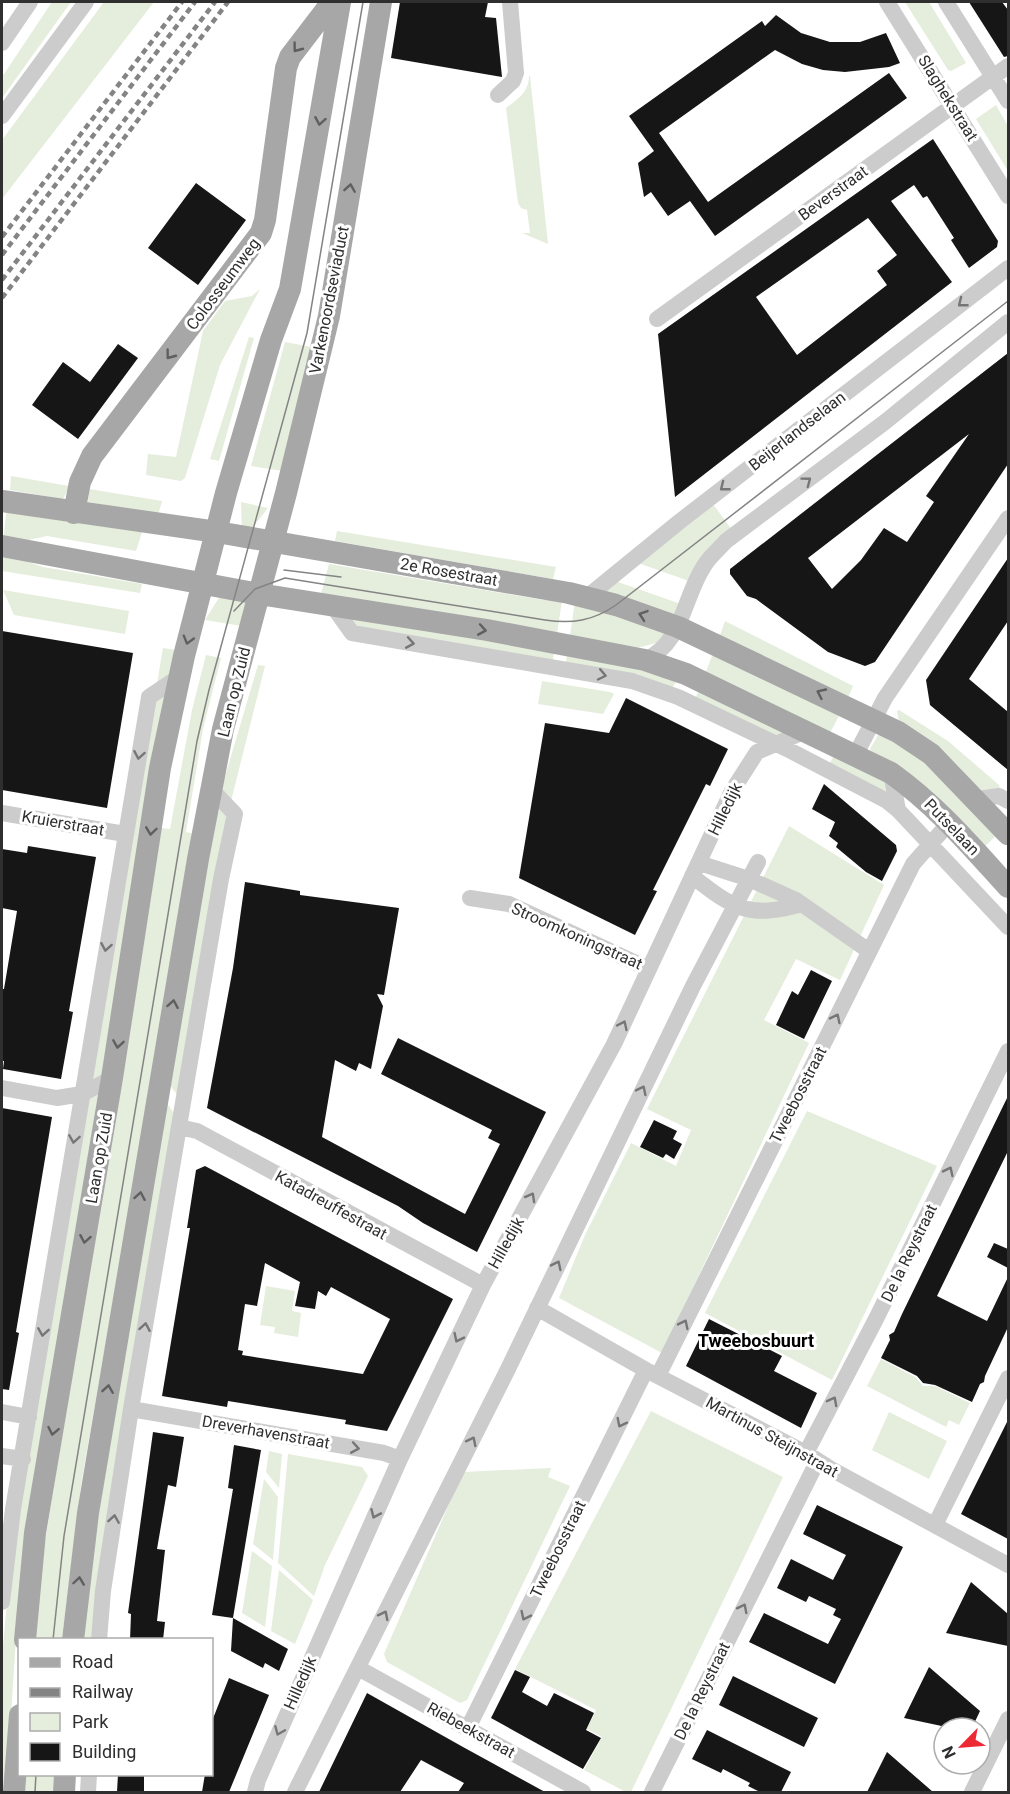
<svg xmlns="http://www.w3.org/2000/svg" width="1010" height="1794" font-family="Roboto,sans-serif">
  <rect width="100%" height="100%" fill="#fff"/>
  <path fill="#e5eddc" d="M52 2H71L2 98V77Z
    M104 2H154L2 199V140Z
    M905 2H929L966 63 951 71 948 70Z
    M529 76H530L548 244 522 233H530L527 210 521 208 518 203 506 108C518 99 529 92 529 76Z
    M996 105 1008 126V171L976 119Z
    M260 289 220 365 185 478 181 481 146 475 148 454 176 457 203 331 225 301 252 296Z
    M249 337 254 338 219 461 210 459Z
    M285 342 311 347 283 471 251 466Z
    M11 476 69 486V487L63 499 10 490Z
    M89 489 162 501 158 515 88 502Z
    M241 502 268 508 253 527 242 534Z
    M713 504 732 530 689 581 638 563Z
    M7 506 143 529 136 551 47 536 19 542H3Z
    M337 531 556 567 553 579 335 541Z
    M2 553 43 567 142 584 140 593 2 571Z
    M329 564 543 600H562L557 634 321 594Z
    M615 581 681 604 675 618 599 595Z
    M3 590 129 611 125 634 14 615Z
    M222 593 249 598 242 626 205 620Z
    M575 601 670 629 656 643 637 648 570 636Z
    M345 615 554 651 553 661 353 627Z
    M725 621 853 686 847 700 719 638Z
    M163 648 176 650 105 1074 90 1081Z
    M715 648 842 710 828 737 704 677Z
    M567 653 678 679 672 688 566 663Z
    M206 655 221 658 203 729 186 832 194 834 81 1485 62 1639 34 1640 45 1542 161 828 170 829 192 710Z
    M258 665 265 666 231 801 221 790Z
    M542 681 610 692 614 694 603 714 538 704Z
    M700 688 793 732 775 736 695 699Z
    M899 710 948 741 999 785 1000 789 978 790 899 723 897 711Z
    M880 732 904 741 1000 832 981 850 872 753 870 749Z
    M835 753 886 778 890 795 829 765Z
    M217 805 227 816 179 1097 168 1083Z
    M789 826 884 885 840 980 796 959 764 1020 809 1043 662 1353 559 1298 585 1235 631 1143 676 1166 691 1130 647 1109Z
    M102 1092 16 1638 6 1792H2V1656L14 1527 87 1098Z
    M165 1101 176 1116 93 1639 82 1640 85 1600Z
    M807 1111 937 1166 832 1380 705 1313Z
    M266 1286 295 1291 292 1311 301 1313 298 1337 274 1333 275 1327 260 1325Z
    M881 1359 915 1377 923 1386H935L970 1403 959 1425 949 1420 946 1427 867 1386Z
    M651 1411 783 1477 631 1792H626L584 1770 602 1737 587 1729 596 1710 515 1669Z
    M889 1412 947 1441 929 1479 872 1450Z
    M269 1451 282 1454 279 1488 266 1472Z
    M288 1454 362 1467 368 1476 325 1565 314 1596 278 1563Z
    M551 1468 548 1477 570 1486 467 1700 460 1703 387 1662 384 1654 463 1472Z
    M264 1479 278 1497 273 1560 253 1544Z
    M252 1551 272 1566 265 1627 242 1613Z
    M279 1570 313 1600 295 1644 271 1631Z
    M24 1775H54L53 1792H23Z"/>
  <path fill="#161616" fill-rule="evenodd" d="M400 2H488L485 17 496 18 502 77 391 58Z
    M969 2H1002L1008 10V56L1004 57Z
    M776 15 801 33 830 42H860L886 33 900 63 889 67 845 72 823 70 802 64 775 50 659 133 708 202 889 73 907 98 715 236 690 201 668 216 651 192 644 197 638 163 654 151 629 116 762 21 765 26Z
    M933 139 998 241 997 247 969 268 951 240 954 238 927 196 923 198 914 185 891 201 952 282 675 497 658 334ZM868 218 897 255 877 271 887 285 797 355 756 297Z
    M196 183 246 220 198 285 148 248Z
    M118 344 138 358 78 439 32 405 63 362 90 382Z
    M1008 353V464L875 662 865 666 828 652 756 599 747 596 730 574V569ZM969 434 926 496 934 502 907 542 884 528 861 560 832 589 808 558Z
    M1008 558V621L969 679 1008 712V770L930 705 926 680Z
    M2 631 133 653 107 808 2 790Z
    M626 698 728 749 710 786 706 784 653 890 657 891 635 935 519 878 545 723 609 733Z
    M824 784 896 845 897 851 882 881 866 872 836 847 838 843 829 836 835 822 812 809Z
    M28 846 96 857 69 1011 73 1012 61 1079 3 1069 4 1061H2V989H4L17 911 2 908V849L27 853Z
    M245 882 300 891V895L399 908 384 995 377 994 383 1006 371 1069 359 1063 356 1071 335 1060 322 1137 465 1214 500 1144 488 1138 492 1130 381 1074 398 1038 546 1112 477 1252 423 1223 398 1206 207 1108 233 968Z
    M811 970 832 981 804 1039 776 1025 792 991 798 995Z
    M1008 1096V1151L937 1296 987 1321 1008 1277V1327L985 1376 984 1382 980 1384 972 1402 935 1385 923 1383 917 1376 881 1358 890 1340 889 1335 894 1332 902 1314Z
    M2 1108 52 1117 16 1332 19 1333 9 1390 2 1389Z
    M654 1120 677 1131 673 1139 682 1144 674 1159 666 1154 663 1158 640 1147Z
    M205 1166 453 1299 387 1431 345 1424 346 1420 228 1401 227 1407 162 1396 190 1228H187L196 1170ZM265 1263 300 1282 295 1306 315 1309 318 1291 326 1296 331 1287 390 1319 363 1374 242 1355 243 1351 238 1350 245 1304 257 1306Z
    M994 1243 1008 1249V1268L987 1257Z
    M709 1319 782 1356 774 1371 817 1393 801 1428 686 1366Z
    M1008 1420V1539L961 1514Z
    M153 1432 184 1437 176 1487 168 1485 157 1549 165 1550 157 1621 165 1622 163 1640H130L131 1614 128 1613Z
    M234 1445 261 1450 233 1618 212 1615 233 1489 228 1488Z
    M817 1505 903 1547 835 1684 749 1642 764 1613 828 1644 841 1619 833 1615 836 1609 809 1596 806 1602 777 1588 791 1559 833 1580 846 1555 803 1534Z
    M971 1582 1008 1614V1646L946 1633Z
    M233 1618 288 1649 279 1671 265 1663 263 1668 231 1651Z
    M929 1667 980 1711 972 1728H951L904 1718Z
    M515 1670 530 1677 522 1692 547 1706 554 1693 594 1713 586 1730 601 1738 583 1769 491 1718Z
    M733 1676 818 1718 804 1747 719 1705Z
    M229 1678 269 1695 229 1792H202L205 1774H212V1721Z
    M367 1693 463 1747 545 1792H458L464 1783 421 1760 400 1792H319Z
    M707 1730 791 1772 781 1792H760L748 1786 750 1783 723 1769 721 1773 692 1759Z
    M887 1752 933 1792H867Z
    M118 1774H144V1792H117Z"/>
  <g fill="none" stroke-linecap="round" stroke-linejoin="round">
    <path stroke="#ccc" stroke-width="16" d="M887 2 1008 196
      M946 2 1008 101
      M2 43 30 2
      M498 95 513 81 516 73 510 2
      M2 116 86 2
      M657 319 1008 66
      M587 597 679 522 1008 268
      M332 605 352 633 632 681 678 697 787 749 887 801 898 810
      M645 660C683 643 683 598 704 566 709 557 719 549 726 541L885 422 1008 322
      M855 756 885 698 1008 518
      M891 773 898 810 1008 927
      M976 799 999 796 1008 801
      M2 813 125 834
      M699 863 749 879 796 900 869 951
      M692 876C734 909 749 919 802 904
      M470 898 509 904 649 969
      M2 1088 57 1098 82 1094 112 1078
      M179 1127 197 1131 483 1285
      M537 1308 646 1370 806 1453 831 1469 1008 1565
      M658 1376 913 864 949 823
      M131 1409 384 1453 400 1459
      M2 1412 29 1417
      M806 1453 876 1319 1008 1051
      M2 1456 23 1459
      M935 1525 1008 1378
      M2 1602 13 1509 149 697 179 677
      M99 1640 103 1591 131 1409 221 879 235 814 212 790
      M358 1668 583 1792
      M468 1728 646 1370
      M88 1792 89 1774
      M255 1792 258 1780 400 1459 483 1285 614 1044 732 791 757 752 806 731
      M295 1792 508 1369 693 986 758 862
      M652 1792 817 1462
      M972 1792 1008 1719"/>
    <path stroke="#a7a7a7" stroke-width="22" d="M2 501 217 532 569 593 616 605 678 627 898 732 931 754 1008 834
      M74 513 80 482 92 456 261 233 265 220 286 68 290 57 332 2
      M2 546 259 594 487 630 645 660 686 674 891 773C936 805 971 846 1008 887
      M25 1640 35 1533 112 1078 160 768 184 656 226 493 271 340 290 289 340 2
      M73 1640 88 1513 198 859 223 729 286 493 329 316 381 2
      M14 1792 20 1715
      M64 1792 65 1774"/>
    <path stroke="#848484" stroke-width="1.5" d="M284 570 341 577
      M234 611 255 589 285 578 545 620C572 624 593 621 616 605L1008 301
      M53 1640 64 1536 197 741 209 690 307 333 363 2
      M35 1792 36 1774"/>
    <path stroke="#848484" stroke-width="4.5" stroke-dasharray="6 4.5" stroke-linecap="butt" d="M2 237 182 2
      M2 255 195 2
      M2 280 215 2
      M2 298 228 2"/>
  </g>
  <defs><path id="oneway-chevron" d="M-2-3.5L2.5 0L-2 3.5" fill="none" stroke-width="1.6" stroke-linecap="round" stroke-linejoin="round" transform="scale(1.5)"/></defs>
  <g stroke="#5f5f5f">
    <use href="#oneway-chevron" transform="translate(297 48) rotate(127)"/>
    <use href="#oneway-chevron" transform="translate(320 121) rotate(100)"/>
    <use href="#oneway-chevron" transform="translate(350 188) rotate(-81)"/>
    <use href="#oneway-chevron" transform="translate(170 355) rotate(127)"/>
    <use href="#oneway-chevron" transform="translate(643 615) rotate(-161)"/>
    <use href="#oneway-chevron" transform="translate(482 630) rotate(10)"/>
    <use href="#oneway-chevron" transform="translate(188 640) rotate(106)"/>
    <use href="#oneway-chevron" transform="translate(821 693) rotate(-155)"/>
    <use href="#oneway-chevron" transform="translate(151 831) rotate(98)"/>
    <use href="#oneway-chevron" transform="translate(173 1004) rotate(-80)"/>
    <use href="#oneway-chevron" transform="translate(118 1044) rotate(99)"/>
    <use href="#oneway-chevron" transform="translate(140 1196) rotate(-80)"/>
    <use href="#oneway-chevron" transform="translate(85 1239) rotate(100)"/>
    <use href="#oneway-chevron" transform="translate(108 1389) rotate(-81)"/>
    <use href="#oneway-chevron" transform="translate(53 1431) rotate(101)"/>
    <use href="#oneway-chevron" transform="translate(79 1581) rotate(-82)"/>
  </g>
  <g stroke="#767676">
    <use href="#oneway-chevron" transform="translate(962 303) rotate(142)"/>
    <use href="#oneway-chevron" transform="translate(807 481) rotate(-37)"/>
    <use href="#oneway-chevron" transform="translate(724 487) rotate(142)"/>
    <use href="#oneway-chevron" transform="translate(410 643) rotate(10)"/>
    <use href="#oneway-chevron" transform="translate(602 675) rotate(12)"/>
    <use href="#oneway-chevron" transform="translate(139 755) rotate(100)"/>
    <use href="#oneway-chevron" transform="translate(106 947) rotate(100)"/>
    <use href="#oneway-chevron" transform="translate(836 1018) rotate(-64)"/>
    <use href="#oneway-chevron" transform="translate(623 1025) rotate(-65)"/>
    <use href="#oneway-chevron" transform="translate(642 1090) rotate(-64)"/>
    <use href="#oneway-chevron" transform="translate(74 1139) rotate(99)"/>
    <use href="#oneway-chevron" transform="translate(949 1171) rotate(-64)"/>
    <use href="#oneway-chevron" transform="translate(531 1197) rotate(-61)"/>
    <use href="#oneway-chevron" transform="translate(557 1265) rotate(-64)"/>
    <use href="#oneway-chevron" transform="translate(684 1324) rotate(-64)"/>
    <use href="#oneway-chevron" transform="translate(145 1327) rotate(-80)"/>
    <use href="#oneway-chevron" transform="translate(43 1332) rotate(99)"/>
    <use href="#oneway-chevron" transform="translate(458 1338) rotate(116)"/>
    <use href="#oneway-chevron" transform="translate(833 1401) rotate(-62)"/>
    <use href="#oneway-chevron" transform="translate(621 1423) rotate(117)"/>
    <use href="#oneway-chevron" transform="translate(472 1441) rotate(-63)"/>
    <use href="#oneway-chevron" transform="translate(355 1448) rotate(10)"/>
    <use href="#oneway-chevron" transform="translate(375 1514) rotate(114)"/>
    <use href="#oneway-chevron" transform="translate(114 1519) rotate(-81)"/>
    <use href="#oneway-chevron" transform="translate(743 1608) rotate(-63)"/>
    <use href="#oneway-chevron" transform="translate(384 1615) rotate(-63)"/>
    <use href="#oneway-chevron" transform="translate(525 1616) rotate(116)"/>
    <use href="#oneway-chevron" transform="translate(279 1731) rotate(113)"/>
  </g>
  <g text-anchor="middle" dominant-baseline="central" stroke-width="6" stroke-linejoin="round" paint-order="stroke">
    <g font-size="16" fill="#2f2f2f" stroke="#fff">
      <text transform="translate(948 98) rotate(58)">Slaghekstraat</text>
      <text transform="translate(833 193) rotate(-36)">Beverstraat</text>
      <text transform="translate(223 284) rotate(-53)">Colosseumweg</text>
      <text transform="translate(329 300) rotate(-79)">Varkenoordseviaduct</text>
      <text transform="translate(797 431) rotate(-38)">Beijerlandselaan</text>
      <text transform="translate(449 572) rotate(10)">2e Rosestraat</text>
      <text transform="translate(234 692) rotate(-76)">Laan op Zuid</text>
      <text transform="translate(725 809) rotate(-64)">Hilledijk</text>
      <text transform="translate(63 823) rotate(10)">Kruierstraat</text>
      <text transform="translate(952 827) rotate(46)">Putselaan</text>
      <text transform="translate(577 936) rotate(24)">Stroomkoningstraat</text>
      <text transform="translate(798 1095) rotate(-63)">Tweebosstraat</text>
      <text transform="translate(99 1158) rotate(-80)">Laan op Zuid</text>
      <text transform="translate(331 1205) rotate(29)">Katadreuffestraat</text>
      <text transform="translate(506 1243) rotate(-61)">Hilledijk</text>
      <text transform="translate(909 1253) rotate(-64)">De la Reystraat</text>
      <text transform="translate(266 1432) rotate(10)">Dreverhavenstraat</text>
      <text transform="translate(772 1437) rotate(29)">Martinus Steijnstraat</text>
      <text transform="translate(558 1549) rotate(-64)">Tweebosstraat</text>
      <text transform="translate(300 1683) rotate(-66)">Hilledijk</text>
      <text transform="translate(702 1691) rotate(-64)">De la Reystraat</text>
      <text transform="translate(471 1730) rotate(29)">Riebeekstraat</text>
    </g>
    <g font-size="18" font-weight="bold" fill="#000" stroke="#fff">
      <text x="756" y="1340">Tweebosbuurt</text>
    </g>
  </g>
  <rect width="1010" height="1794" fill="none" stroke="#2f2f2f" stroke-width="6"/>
  <rect x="18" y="1638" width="195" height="138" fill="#ffffff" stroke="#acacac" stroke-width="1.5"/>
  <rect x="30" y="1658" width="30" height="9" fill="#a7a7a7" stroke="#acacac" stroke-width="1.5"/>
  <text x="72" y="1668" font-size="18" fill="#2f2f2f">Road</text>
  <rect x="30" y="1688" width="30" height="9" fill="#848484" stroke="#acacac" stroke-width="1.5"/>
  <text x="72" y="1698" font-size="18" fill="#2f2f2f">Railway</text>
  <rect x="30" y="1713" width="30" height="18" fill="#e5eddc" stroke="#acacac" stroke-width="1.5"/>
  <text x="72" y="1728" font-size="18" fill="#2f2f2f">Park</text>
  <rect x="30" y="1743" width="30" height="18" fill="#161616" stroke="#acacac" stroke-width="1.5"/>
  <text x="72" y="1758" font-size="18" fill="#2f2f2f">Building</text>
  <g transform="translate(962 1746) rotate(245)"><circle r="28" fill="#ffffff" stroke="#acacac" stroke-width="1.5"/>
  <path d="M0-4.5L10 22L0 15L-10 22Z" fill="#ed2a34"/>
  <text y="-9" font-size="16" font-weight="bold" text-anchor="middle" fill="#2f2f2f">N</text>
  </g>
</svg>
